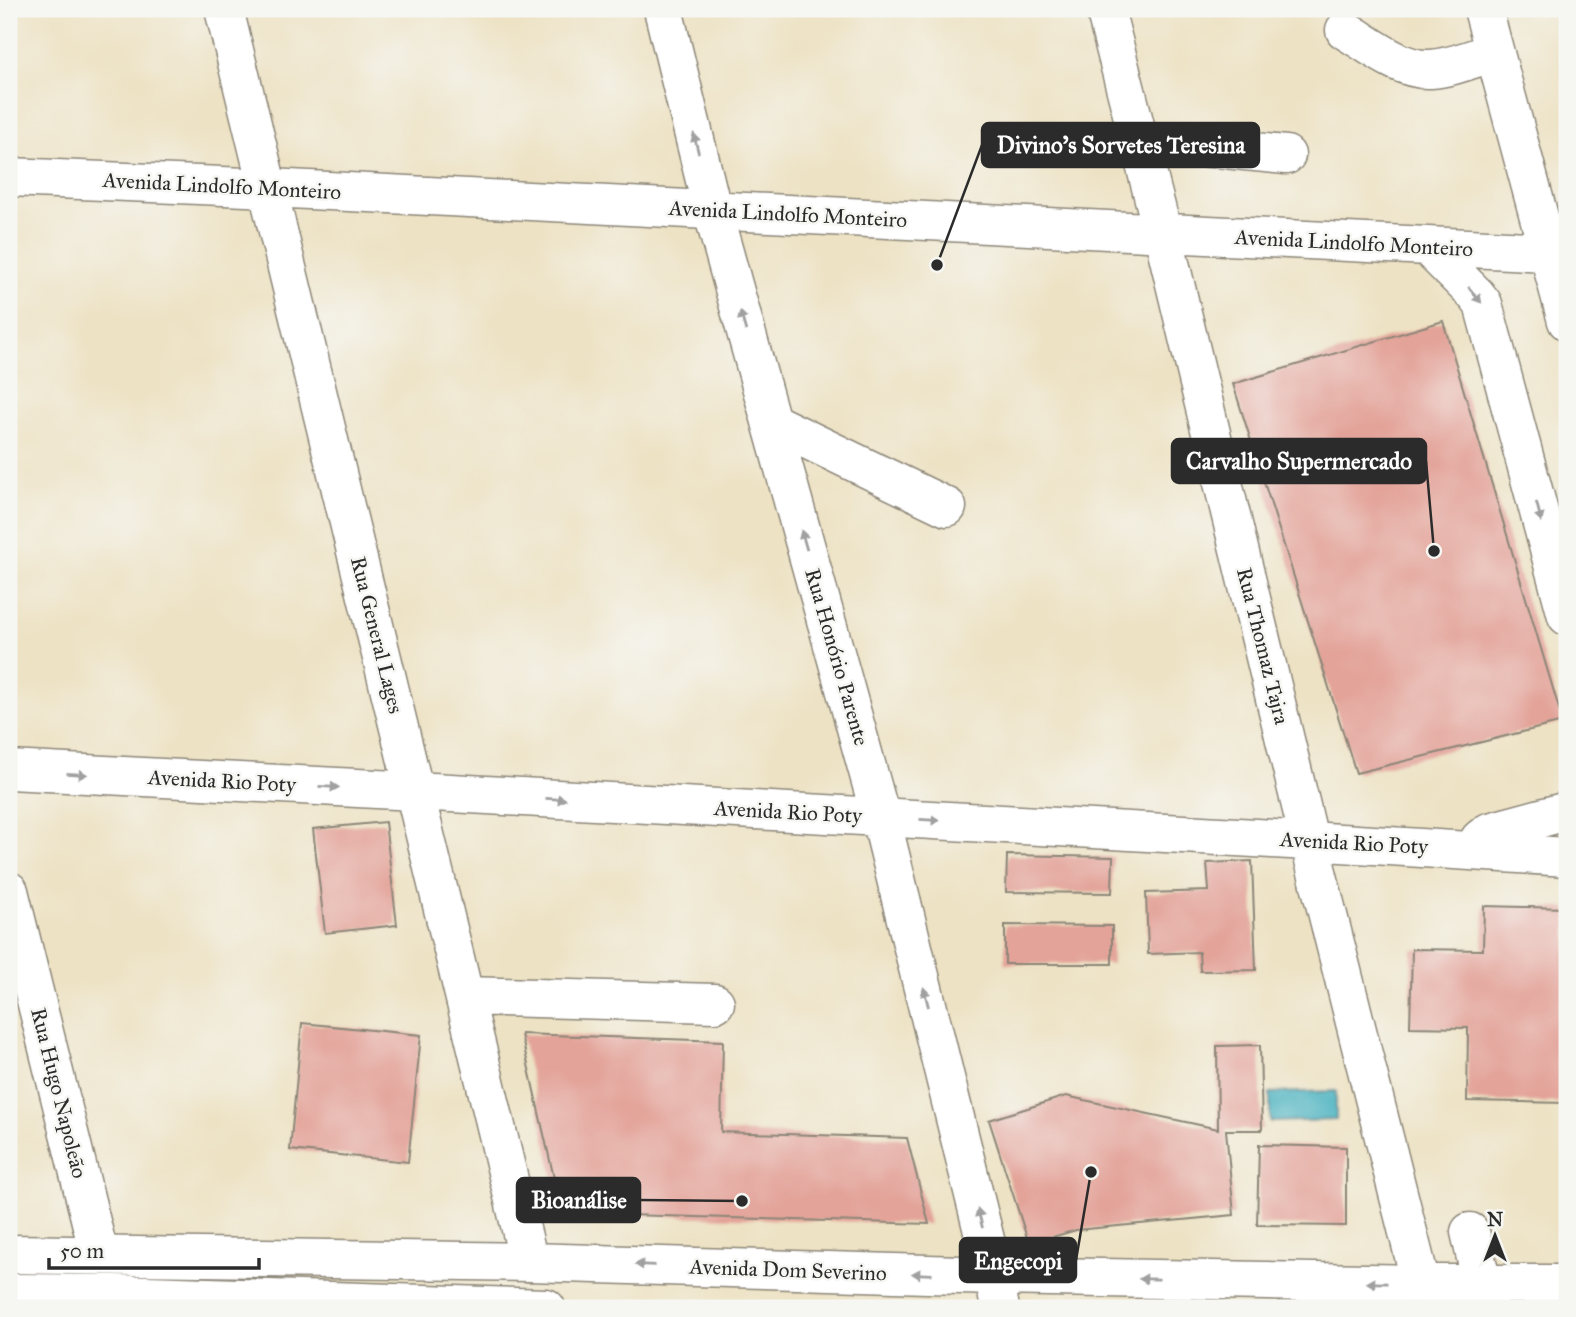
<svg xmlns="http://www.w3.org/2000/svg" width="1576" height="1317" font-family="'IM FELL Great Primer',serif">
  <rect width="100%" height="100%" fill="#f6f6f2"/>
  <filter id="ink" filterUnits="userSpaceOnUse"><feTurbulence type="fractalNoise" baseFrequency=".0143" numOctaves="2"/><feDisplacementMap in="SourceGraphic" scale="14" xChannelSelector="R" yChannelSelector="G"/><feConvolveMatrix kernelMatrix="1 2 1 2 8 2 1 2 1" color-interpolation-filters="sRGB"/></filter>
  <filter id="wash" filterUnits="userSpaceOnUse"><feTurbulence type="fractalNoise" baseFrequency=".00686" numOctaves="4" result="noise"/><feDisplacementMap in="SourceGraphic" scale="28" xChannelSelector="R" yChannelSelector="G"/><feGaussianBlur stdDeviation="1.57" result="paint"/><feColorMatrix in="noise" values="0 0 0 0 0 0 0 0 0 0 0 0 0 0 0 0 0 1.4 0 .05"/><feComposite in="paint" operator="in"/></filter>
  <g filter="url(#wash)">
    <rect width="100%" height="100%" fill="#ede2c4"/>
    <path fill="#40aebd" stroke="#366c74" stroke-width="2" d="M1336 1091V1120L1270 1122V1093Z"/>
    <g id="blocks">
      <path fill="#e3a399" d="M1443 321 1563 722 1356 773 1233 384Z
        M385 822 397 925 325 933 313 829Z
        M1007 855 1113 857 1112 893 1006 892Z
        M1252 861 1256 970 1200 971 1199 952 1148 954 1146 893 1209 891 1207 863Z
        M1484 906 1567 908V1103L1467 1101 1468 1028 1410 1027 1412 949 1483 950Z
        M1005 925 1112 926V964H1005Z
        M302 1023 421 1035 408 1162 290 1150Z
        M521 1034 723 1041 721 1132 907 1138 929 1224 562 1213Z
        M1260 1045 1262 1130H1226L1234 1215 1076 1230 1029 1244 989 1120 1066 1096 1218 1129 1217 1046Z
        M1259 1145 1346 1147V1226L1257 1225Z"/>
    </g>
  </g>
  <g filter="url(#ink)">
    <use href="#blocks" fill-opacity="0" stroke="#8c8678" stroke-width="2"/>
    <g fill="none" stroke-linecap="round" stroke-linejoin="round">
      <g stroke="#8c8678" stroke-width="41">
        <path id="minor" d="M224 9 529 1262
          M663 9 712 209 881 818 994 1276 1000 1308
          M1105 9 1163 234 1314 860 1421 1284
          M1345 30C1369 44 1401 71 1430 69 1451 68 1474 58 1494 52
          M1139 141 1286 155
          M9 177 269 188 1567 253
          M1428 247 1476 295 1483 304 1567 616
          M771 422 947 507
          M9 770 415 791 1309 841 1567 857
          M1480 850V839L1489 832 1567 811
          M9 891 99 1254
          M465 996 715 1003
          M1470 1232 1482 1284"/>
      </g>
      <g stroke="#8c8678" stroke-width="41">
        <path id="major" d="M1483 9 1567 321
          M9 1254 529 1262 994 1276 1421 1284H1567
          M9 1293 114 1294 546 1308"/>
      </g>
      <use href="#minor" stroke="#fff" stroke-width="38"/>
      <use href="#major" stroke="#fff" stroke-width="38"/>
    </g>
    <defs><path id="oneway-solid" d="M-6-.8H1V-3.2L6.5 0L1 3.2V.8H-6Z" transform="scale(1.75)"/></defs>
    <g fill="#a0a0a0">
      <use href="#oneway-solid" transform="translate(696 143) rotate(-104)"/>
      <use href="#oneway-solid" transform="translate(1475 295) rotate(50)"/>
      <use href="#oneway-solid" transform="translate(743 321) rotate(-106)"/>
      <use href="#oneway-solid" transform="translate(1539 512) rotate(75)"/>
      <use href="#oneway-solid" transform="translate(804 540) rotate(-106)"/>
      <use href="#oneway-solid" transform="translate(77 774) rotate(3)"/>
      <use href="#oneway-solid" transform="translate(329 787) rotate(3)"/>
      <use href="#oneway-solid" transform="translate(556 799) rotate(3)"/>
      <use href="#oneway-solid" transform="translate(930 820) rotate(3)"/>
      <use href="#oneway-solid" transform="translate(926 997) rotate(-104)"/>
      <use href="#oneway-solid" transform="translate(980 1218) rotate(-104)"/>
      <use href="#oneway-solid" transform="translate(645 1265) rotate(-178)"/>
      <use href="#oneway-solid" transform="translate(922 1274) rotate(-178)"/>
      <use href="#oneway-solid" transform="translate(1149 1279) rotate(-179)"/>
      <use href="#oneway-solid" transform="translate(1377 1283) rotate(-179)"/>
    </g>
  </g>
  <g text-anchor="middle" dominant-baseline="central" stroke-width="5" stroke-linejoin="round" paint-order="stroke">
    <g font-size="21" fill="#2b2b2b" stroke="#f6f6f2">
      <text transform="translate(222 186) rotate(3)">Avenida Lindolfo Monteiro</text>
      <text transform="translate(788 214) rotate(3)">Avenida Lindolfo Monteiro</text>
      <text transform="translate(1354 243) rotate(3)">Avenida Lindolfo Monteiro</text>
      <text transform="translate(377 635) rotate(76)">Rua General Lages</text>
      <text transform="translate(1263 646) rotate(76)">Rua Thomaz Tajra</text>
      <text transform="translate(837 657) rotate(74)">Rua Honório Parente</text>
      <text transform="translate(222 781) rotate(3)">Avenida Rio Poty</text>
      <text transform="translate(788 812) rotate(3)">Avenida Rio Poty</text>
      <text transform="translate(1354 843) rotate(3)">Avenida Rio Poty</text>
      <text transform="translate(59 1093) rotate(76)">Rua Hugo Napoleão</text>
      <text transform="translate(788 1270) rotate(2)">Avenida Dom Severino</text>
    </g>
  </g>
  <path fill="none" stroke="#2b2b2b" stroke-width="2.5" d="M937 265L982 145M1434 551L1426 461M742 1201L640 1200M1091 1172L1076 1260"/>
  <g fill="#2b2b2b" stroke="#f6f6f2" stroke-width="2.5">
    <circle cx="937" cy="265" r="7"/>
    <circle cx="1434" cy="551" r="7"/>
    <circle cx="742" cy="1201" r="7"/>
    <circle cx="1091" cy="1172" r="7"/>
  </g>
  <g fill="#2b2b2b" stroke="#2b2b2b" stroke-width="2.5">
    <rect x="982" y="123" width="277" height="44" rx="7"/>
    <rect x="1172" y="439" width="254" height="44" rx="7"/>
    <rect x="517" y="1178" width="123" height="44" rx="7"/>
    <rect x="960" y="1238" width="116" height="44" rx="7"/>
  </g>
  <g font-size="23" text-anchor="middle" font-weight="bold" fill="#fff">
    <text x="1121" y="153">Divino's Sorvetes Teresina</text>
    <text x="1299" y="469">Carvalho Supermercado</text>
    <text x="579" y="1208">Bioanálise</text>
    <text x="1018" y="1269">Engecopi</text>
  </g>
  <rect width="1576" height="1317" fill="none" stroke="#f6f6f2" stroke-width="35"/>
  <g transform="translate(1495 1236)" stroke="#f6f6f2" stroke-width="5" paint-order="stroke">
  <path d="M0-5L12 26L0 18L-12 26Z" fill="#2b2b2b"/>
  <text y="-10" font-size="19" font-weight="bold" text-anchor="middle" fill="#2b2b2b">N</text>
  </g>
  <path d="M49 1258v10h210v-10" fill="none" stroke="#2b2b2b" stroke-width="3.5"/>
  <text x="60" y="1258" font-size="21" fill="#2b2b2b" stroke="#f6f6f2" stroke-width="5" paint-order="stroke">50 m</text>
</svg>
